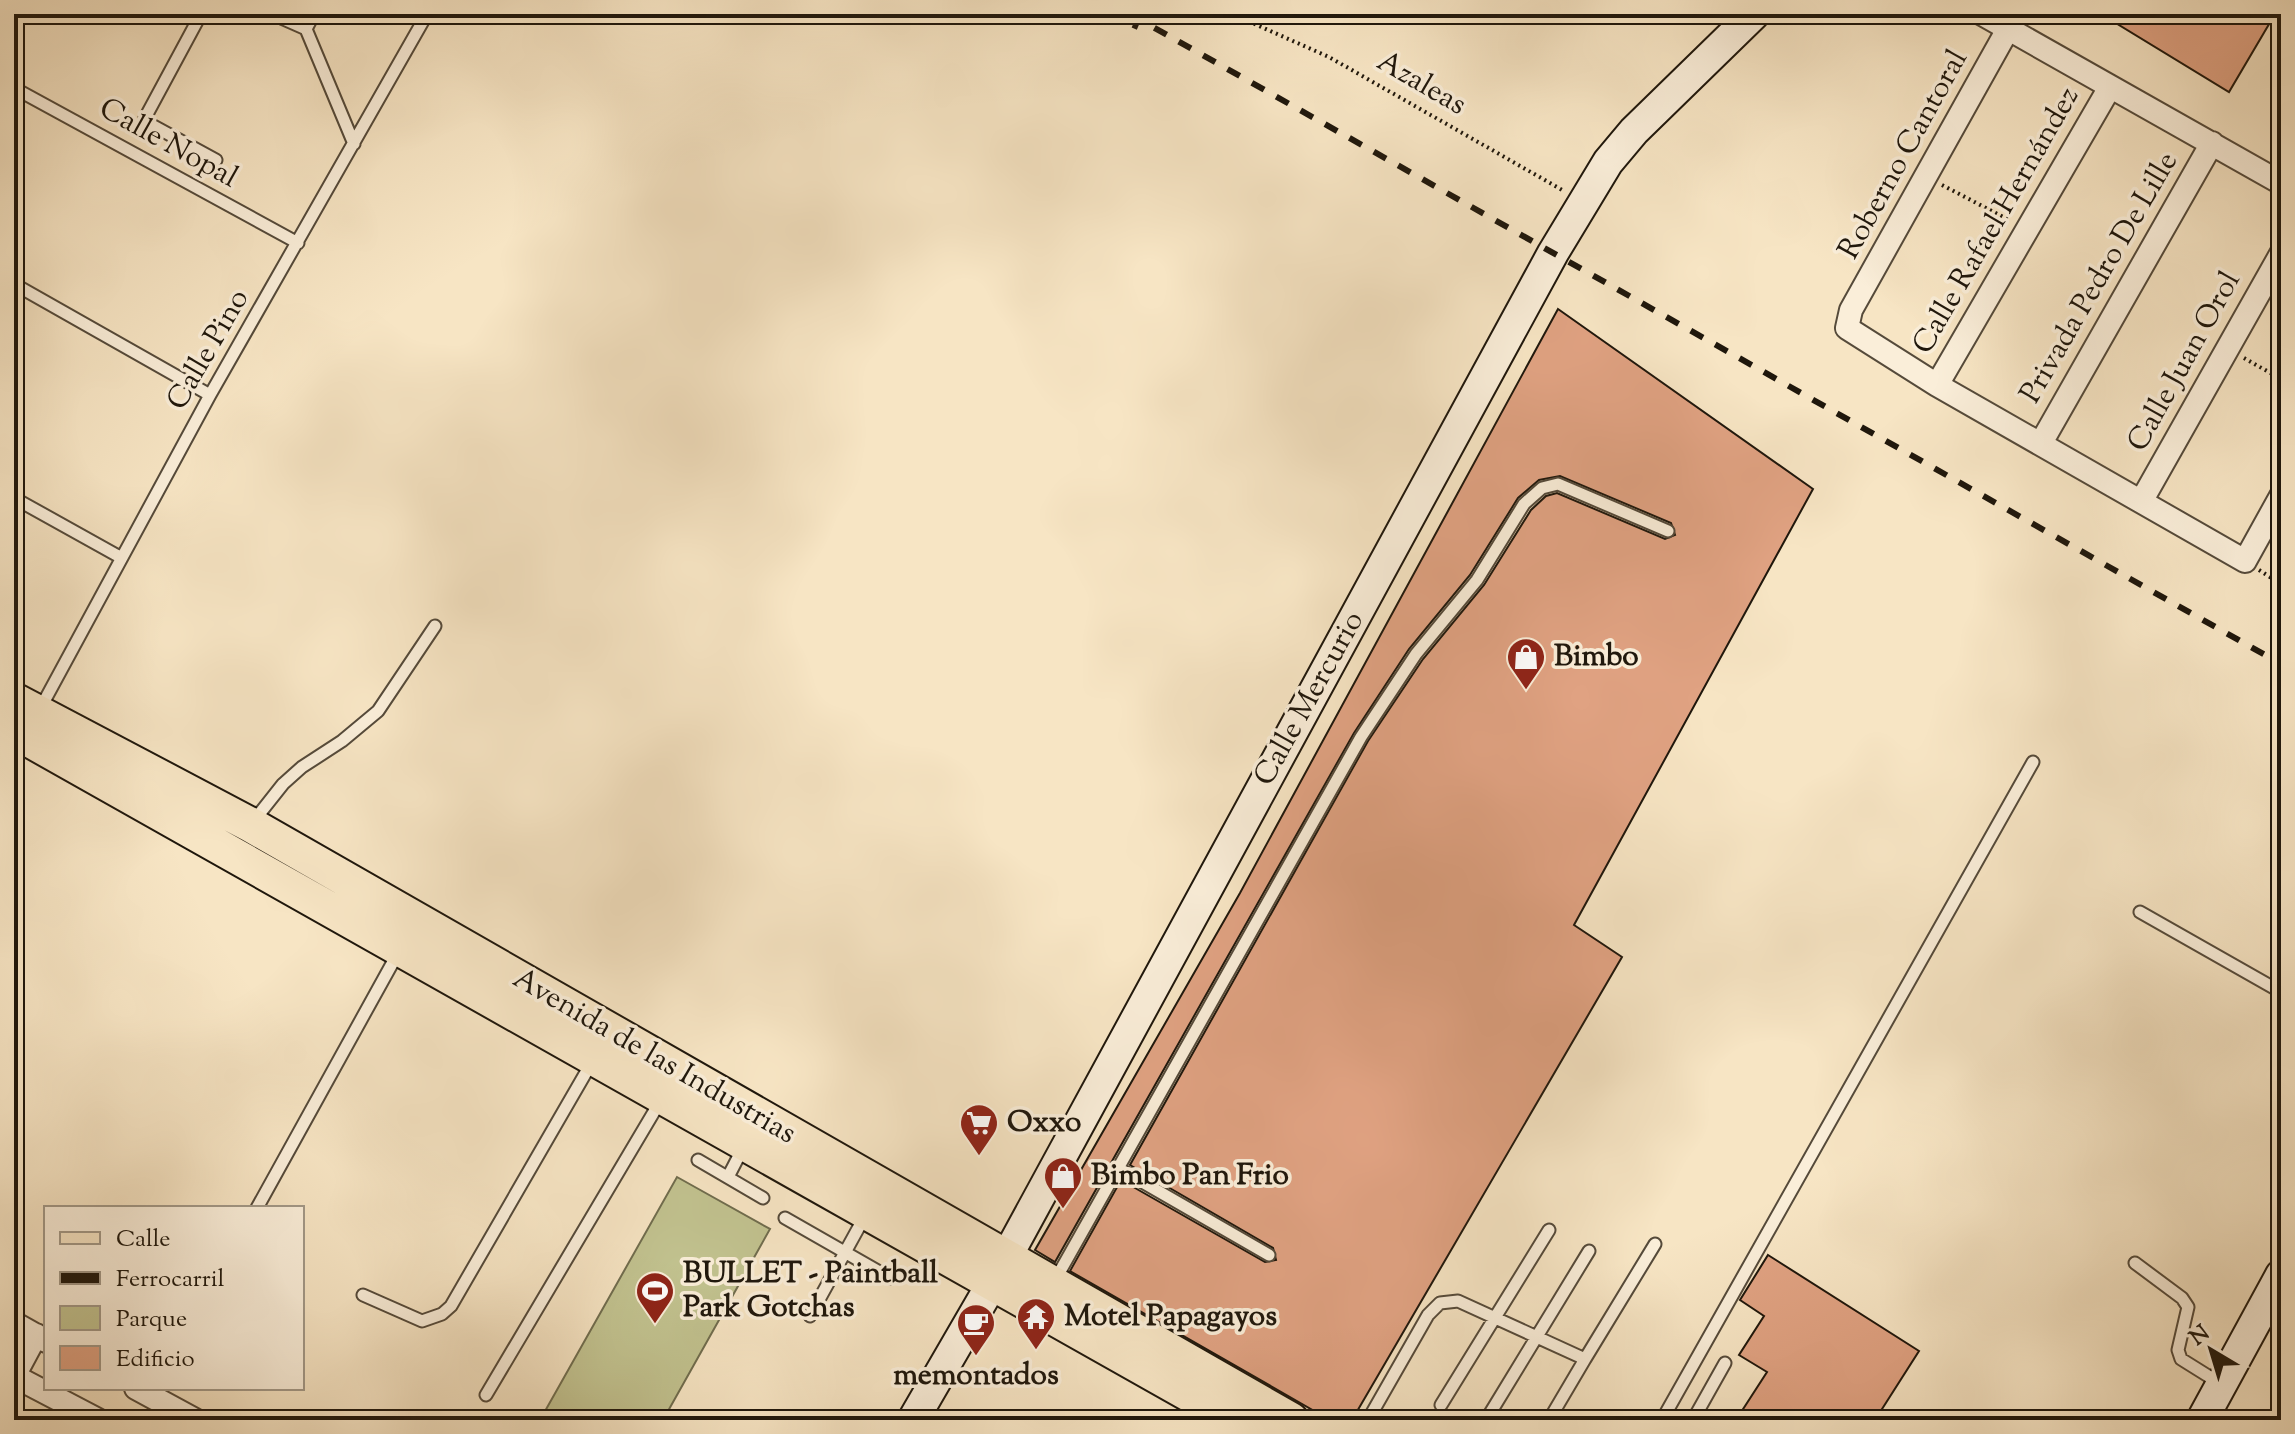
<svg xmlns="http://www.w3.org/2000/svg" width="2295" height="1434" font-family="'Sorts Mill Goudy',serif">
  <rect width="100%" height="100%" fill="#f7e5c4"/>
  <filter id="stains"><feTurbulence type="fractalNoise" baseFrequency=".0025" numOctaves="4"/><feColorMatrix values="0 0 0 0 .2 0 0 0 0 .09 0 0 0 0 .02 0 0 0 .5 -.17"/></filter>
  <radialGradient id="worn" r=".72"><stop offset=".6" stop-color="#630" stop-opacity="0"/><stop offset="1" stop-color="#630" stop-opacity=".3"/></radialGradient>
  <path fill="#c2c390" stroke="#706d4e" stroke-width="2" d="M677 1177 770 1229 663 1420H540Z"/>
  <path fill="#e0a282" stroke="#1f170c" stroke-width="2" d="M2101 14H2275L2229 92Z
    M1558 309 1813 489 1574 925 1622 957 1352 1420H1330L1070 1271 1121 1180 1265 1262 1276 1260 1273 1248 1130 1165 1368 741 1423 659 1484 585 1531 510 1546 496 1557 493 1665 539 1675 535 1671 523 1560 476 1539 480 1518 498 1470 575 1409 649 1354 733 1055 1262 1035 1250 1240 893Z
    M1768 1255 1919 1351 1875 1420H1736L1767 1372 1739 1355 1764 1316 1740 1300Z"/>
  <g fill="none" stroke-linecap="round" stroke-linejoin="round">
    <g stroke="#554a3a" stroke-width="15">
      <path id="service" d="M201 14 145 118 150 124 216 160
        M272 14 306 29
        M314 14 306 29 354 144
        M14 88 298 243
        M14 284 210 395
        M14 498 120 557
        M40 709 210 395 427 14
        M252 823 283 784 302 767 342 741 378 711 435 626
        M2140 912 2281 992
        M698 1160 763 1198
        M1118 1168 1269 1255
        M728 1177 744 1146
        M257 1208 398 953
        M785 1218 890 1278
        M2135 1263 2182 1298 2188 1307 2178 1350 2181 1359 2221 1384
        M1054 1282 1361 737 1416 654 1477 580 1524 504 1542 488 1558 484 1668 531
        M363 1295 422 1321 442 1314 451 1306 592 1062
        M810 1316 865 1216
        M486 1395 661 1100
        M1441 1405 1549 1230
        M1368 1420 1428 1315 1440 1303 1458 1301 1585 1359 1655 1244
        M1486 1420 1589 1251
        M1549 1420 1585 1359
        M1662 1420 2033 762
        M1693 1420 1725 1363"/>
    </g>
    <g stroke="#554a3a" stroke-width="26">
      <path id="minor" d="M1982 14 2281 183
        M2008 29 1851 310 1847 328 1937 385 2245 561 2281 496
        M1937 385 2110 87
        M2041 443 2212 143
        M2142 500 2281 254
        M14 1323 46 1341
        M14 1376 98 1420
        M14 1376 36 1335
        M136 1388 195 1420"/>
    </g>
    <g stroke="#1f170c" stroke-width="34">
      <path id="secondary" d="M913 1420 993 1282 1553 253 1608 162 1634 131 1754 14
        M2202 1420 2281 1275"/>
    </g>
    <g stroke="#1f170c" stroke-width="38">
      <path id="primary" d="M14 700 251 825 1291 1420
        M14 731 1235 1420"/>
    </g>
    <path stroke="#1f170c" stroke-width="4" stroke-dasharray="2 4" stroke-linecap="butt" d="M1232 14 1329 57 1564 191
      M1942 185 2009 220
      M2244 358 2281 379
      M2259 570 2281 584"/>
    <use href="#service" stroke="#faeed9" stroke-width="11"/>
    <use href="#minor" stroke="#faeed9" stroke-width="22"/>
    <use href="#secondary" stroke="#faeed9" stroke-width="30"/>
    <use href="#primary" stroke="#f7e5c4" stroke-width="34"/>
    <path stroke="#1f170c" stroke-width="6" stroke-dasharray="14 14" stroke-linecap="butt" d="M1107 14 1138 27
      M1130 14 2281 664"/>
  </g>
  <defs>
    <g id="shop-pin" transform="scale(2)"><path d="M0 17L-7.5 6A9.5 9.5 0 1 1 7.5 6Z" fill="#8f2418" stroke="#faeed9"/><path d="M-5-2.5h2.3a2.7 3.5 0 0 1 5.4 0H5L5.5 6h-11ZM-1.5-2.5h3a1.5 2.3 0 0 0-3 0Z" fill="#fff"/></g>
    <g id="supermarket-pin" transform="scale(2)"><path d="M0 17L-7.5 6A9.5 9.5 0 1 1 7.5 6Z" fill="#8f2418" stroke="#faeed9"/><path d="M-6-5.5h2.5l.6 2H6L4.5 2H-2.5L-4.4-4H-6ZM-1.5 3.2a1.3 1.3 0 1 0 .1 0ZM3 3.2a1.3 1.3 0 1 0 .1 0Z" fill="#fff"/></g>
    <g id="stadium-pin" transform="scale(2)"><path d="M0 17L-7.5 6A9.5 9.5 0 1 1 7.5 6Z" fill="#8f2418" stroke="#faeed9"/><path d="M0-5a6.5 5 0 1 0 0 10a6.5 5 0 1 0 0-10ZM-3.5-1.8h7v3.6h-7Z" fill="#fff"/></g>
    <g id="temple-pin" transform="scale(2)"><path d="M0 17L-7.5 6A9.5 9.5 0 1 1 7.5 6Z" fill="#8f2418" stroke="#faeed9"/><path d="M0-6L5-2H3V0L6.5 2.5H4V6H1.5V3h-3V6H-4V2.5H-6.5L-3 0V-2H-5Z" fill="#fff"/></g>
    <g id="cafe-pin" transform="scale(2)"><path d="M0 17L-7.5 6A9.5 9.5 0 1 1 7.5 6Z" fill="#8f2418" stroke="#faeed9"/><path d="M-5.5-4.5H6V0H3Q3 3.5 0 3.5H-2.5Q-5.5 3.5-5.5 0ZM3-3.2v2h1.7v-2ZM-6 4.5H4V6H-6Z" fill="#fff"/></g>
  </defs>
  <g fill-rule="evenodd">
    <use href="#shop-pin" x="1526" y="657"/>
    <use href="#supermarket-pin" x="979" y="1123"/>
    <use href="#shop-pin" x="1063" y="1176"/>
    <use href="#stadium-pin" x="655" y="1291"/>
    <use href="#temple-pin" x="1036" y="1317"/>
    <use href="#cafe-pin" x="976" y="1323"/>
  </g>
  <g text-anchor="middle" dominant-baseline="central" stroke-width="7" stroke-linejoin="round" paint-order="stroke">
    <g font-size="30" fill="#1f170c" stroke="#faeed9">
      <text transform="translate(1421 84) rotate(30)">Azaleas</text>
      <text transform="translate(168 144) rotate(29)">Calle Nopal</text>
      <text transform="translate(1904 155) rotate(-61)">Roberno Cantoral</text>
      <text transform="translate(1997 221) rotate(-60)">Calle Rafael Hernández</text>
      <text transform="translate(2100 278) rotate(-60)">Privada Pedro De Lille</text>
      <text transform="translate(209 350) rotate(-60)">Calle Pino</text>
      <text transform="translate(2185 362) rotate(-61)">Calle Juan Orol</text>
      <text transform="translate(1310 699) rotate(-61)">Calle Mercurio</text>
      <text transform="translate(654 1057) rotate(30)">Avenida de las Industrias</text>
    </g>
    <g font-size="30" font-weight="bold" fill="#1f170c" stroke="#faeed9" text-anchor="start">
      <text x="1554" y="657">Bimbo</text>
      <text x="1007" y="1123">Oxxo</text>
      <text x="1091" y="1176">Bimbo Pan Frio</text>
      <text x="683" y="1274">BULLET - Paintball<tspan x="683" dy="34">Park Gotchas</tspan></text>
      <text x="1064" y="1317">Motel Papagayos</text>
      <text x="976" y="1376" text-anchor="middle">memontados</text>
    </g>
  </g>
  <rect width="2295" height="1434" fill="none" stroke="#f7e5c4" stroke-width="48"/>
  <rect x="16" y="16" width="2263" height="1402" fill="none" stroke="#1f170c" stroke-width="4"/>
  <rect x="24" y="24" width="2247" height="1386" fill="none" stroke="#1f170c" stroke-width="2"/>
  <rect x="44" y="1206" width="260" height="184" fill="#faeed9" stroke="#a29887" stroke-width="2"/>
  <rect x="60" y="1232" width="40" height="12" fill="#f7e5c4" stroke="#a29887" stroke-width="2"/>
  <text x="116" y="1246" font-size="24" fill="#1f170c">Calle</text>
  <rect x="60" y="1272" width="40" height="12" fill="#1f170c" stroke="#a29887" stroke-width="2"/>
  <text x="116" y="1286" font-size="24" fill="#1f170c">Ferrocarril</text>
  <rect x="60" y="1306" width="40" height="24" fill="#c2c390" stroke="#a29887" stroke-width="2"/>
  <text x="116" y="1326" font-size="24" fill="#1f170c">Parque</text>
  <rect x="60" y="1346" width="40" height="24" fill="#e0a282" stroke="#a29887" stroke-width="2"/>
  <text x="116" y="1366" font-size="24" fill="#1f170c">Edificio</text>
  <g transform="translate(2211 1350) rotate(322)" stroke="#faeed9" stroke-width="6" paint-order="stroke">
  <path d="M0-6L14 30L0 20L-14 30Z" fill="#1f170c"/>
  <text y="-12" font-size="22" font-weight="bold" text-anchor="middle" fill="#1f170c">N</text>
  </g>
  <rect width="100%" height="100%" filter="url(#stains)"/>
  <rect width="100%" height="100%" fill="url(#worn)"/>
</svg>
